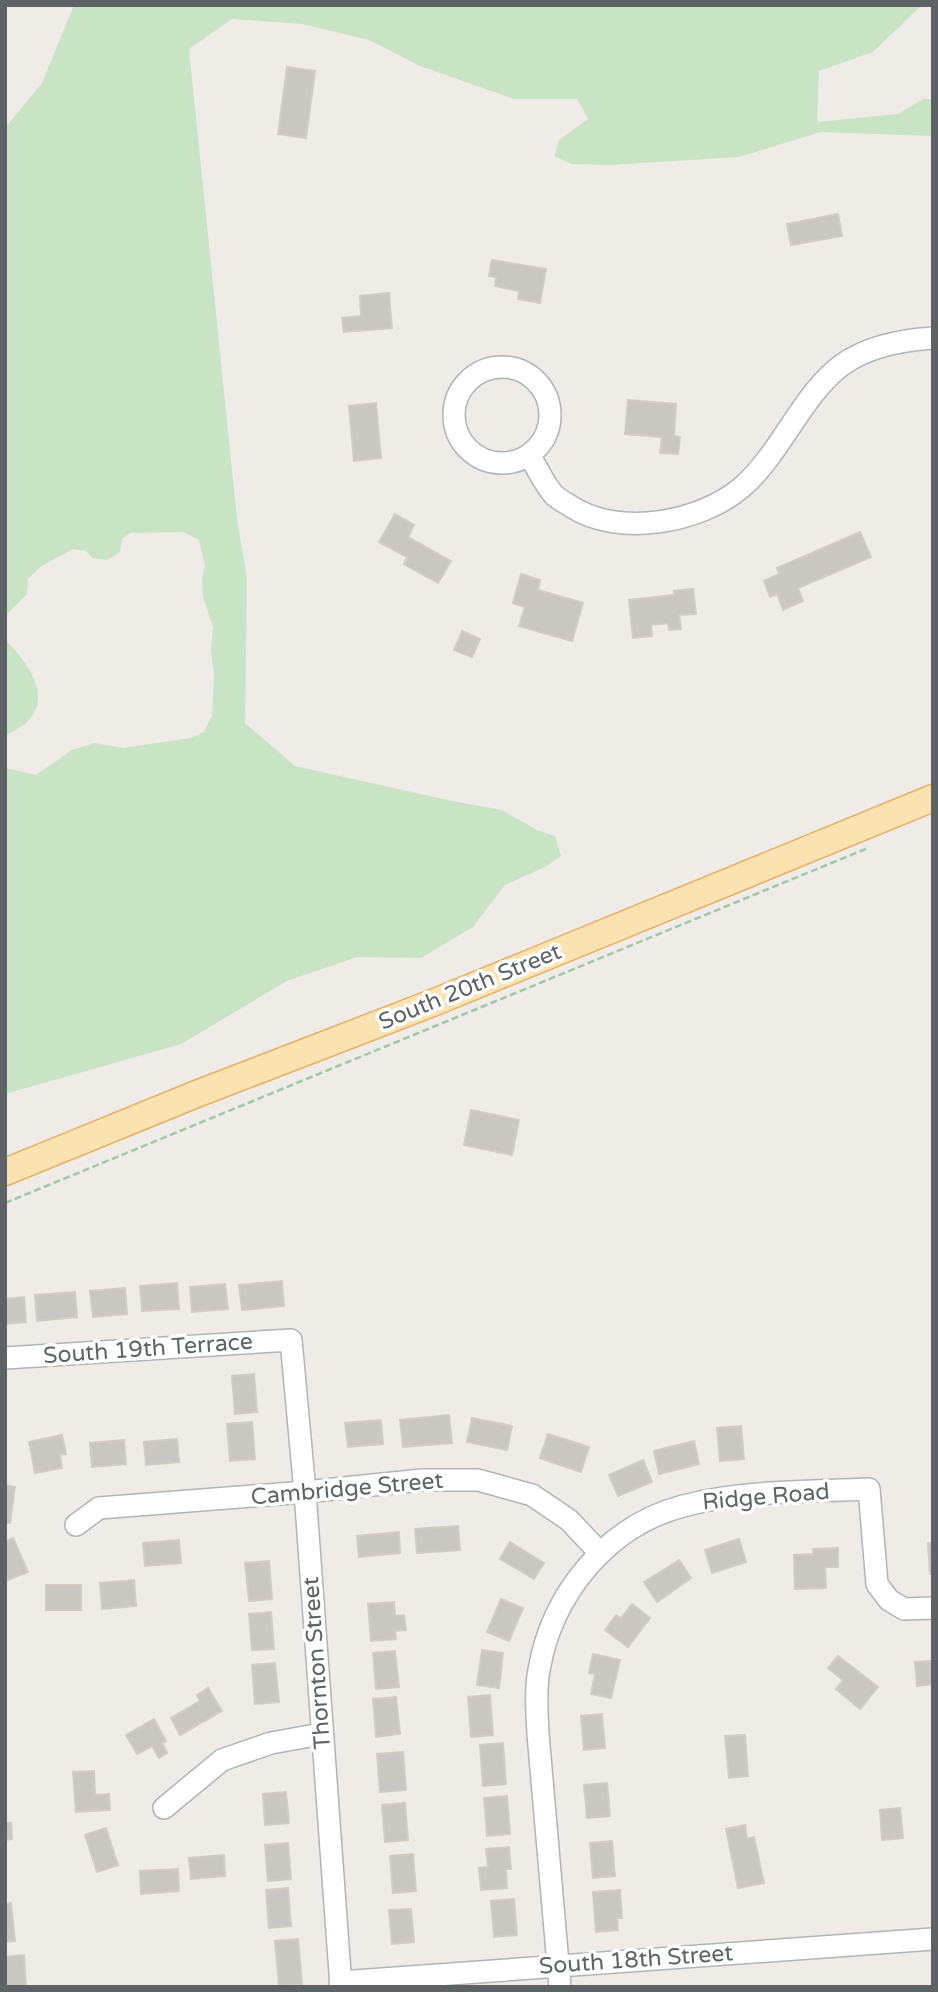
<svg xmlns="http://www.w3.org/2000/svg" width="938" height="1992" font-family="'Varela Round',sans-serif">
  <rect width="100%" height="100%" fill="#efebe6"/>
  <path fill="#c9e4c4" d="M74 5H922L873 52 819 71 817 122 898 114 923 99H933V136L821 132 739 157 611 165 571 164 554 156 559 140 588 119 577 99H514L420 66 369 40 302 24 232 19 189 49 237 519 247 579 245 723 295 766 452 801 502 810 537 830 555 836 561 856 545 867 505 885 473 927 421 958 357 957 287 981 181 1044 5 1094V768L36 775 72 750 94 743 123 748 190 738 204 732 212 716 214 674 211 651 213 627 203 597 202 578 205 566 199 540 183 532 130 533 122 539 120 552 107 560 92 558 86 551 73 549 40 567 28 579 27 594 5 616V128L42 83Z
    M5 639C24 659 54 694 28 721 22 727 13 731 5 736Z"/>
  <path fill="#cac6c2" stroke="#d3ccc4" stroke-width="2" d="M287 67 315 71 306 138 278 134Z
    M838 214 842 236 791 245 787 224Z
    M492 260 546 269 540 303 518 299 519 291 495 286 496 277 489 276Z
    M389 293 392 328 344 332 342 318 361 316 360 296Z
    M628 400 676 404 674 436 680 437 678 454 660 453 662 437 625 434Z
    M376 403 381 458 354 461 349 406Z
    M395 514 414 525 408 537 451 561 438 583 404 564 407 557 379 542Z
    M860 532 871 557 798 588 803 601 783 610 777 594 770 597 764 581 779 574 777 568Z
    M521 574 540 580 538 590 583 603 572 641 519 626 525 607 513 603Z
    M693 589 696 614 679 615 681 629 669 630 668 623 651 625 652 636 633 638 629 600 674 595V591Z
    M462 631 480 639 472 657 454 650Z
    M471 1110 519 1120 512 1155 464 1145Z
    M282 1281 284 1306 242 1310 239 1285Z
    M177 1283 179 1309 142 1311 140 1286Z
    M225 1284 228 1309 192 1312 190 1287Z
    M125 1288 127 1314 93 1317 90 1291Z
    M75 1292 77 1317 37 1321 35 1295Z
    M24 1297 26 1322 5 1324V1299Z
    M254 1374 257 1412 235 1414 232 1376Z
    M449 1415 452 1443 403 1447 400 1420Z
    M472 1418 512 1426 507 1450 467 1442Z
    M381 1420 383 1444 348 1447 345 1423Z
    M252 1422 255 1459 230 1461 227 1424Z
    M741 1426 744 1459 720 1461 717 1428Z
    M548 1434 589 1447 581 1472 540 1458Z
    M62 1435 66 1454 60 1455 62 1468 35 1473 29 1442Z
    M177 1439 179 1462 146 1465 144 1442Z
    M124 1440 126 1464 92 1467 90 1443Z
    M694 1441 699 1464 659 1474 654 1451Z
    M643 1460 652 1482 618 1496 609 1475Z
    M5 1485 15 1487 10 1523H5Z
    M458 1526 460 1550 417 1553 415 1529Z
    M399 1532 400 1553 359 1557 357 1536Z
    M13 1538 28 1572 5 1581V1542Z
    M739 1539 746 1562 712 1573 705 1550Z
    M179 1540 181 1563 145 1566 143 1543Z
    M510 1542 544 1563 534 1579 500 1559Z
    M928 1543H933V1574H930Z
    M838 1548V1567H825L826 1588 795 1589 794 1555 813 1554V1549Z
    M679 1560 691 1578 657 1602 644 1582Z
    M269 1561 272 1599 249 1601 245 1563Z
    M134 1580 136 1606 102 1609 100 1583Z
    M46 1585H81V1610H46Z
    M501 1599 523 1608 509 1641 487 1632Z
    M394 1602 395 1616 404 1615 406 1630 395 1631 396 1639 371 1641 368 1604Z
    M632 1604 650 1618 628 1647 605 1630 616 1615 621 1618Z
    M271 1612 274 1649 252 1650 249 1614Z
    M482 1650 503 1653 499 1688 477 1685Z
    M395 1651 399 1687 376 1689 373 1653Z
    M593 1654 620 1660 611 1698 591 1694 595 1674 589 1673Z
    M838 1656 878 1687 860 1709 836 1689 843 1680 828 1668Z
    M933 1661V1684L917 1686 915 1662Z
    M275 1663 279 1702 255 1704 252 1665Z
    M208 1688 222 1711 180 1735 171 1718 200 1701 197 1695Z
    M490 1695 493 1735 471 1737 468 1697Z
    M396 1697 400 1734 376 1737 373 1699Z
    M602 1714 605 1748 584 1750 581 1716Z
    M154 1719 166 1741 162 1743 167 1753 159 1758 152 1746 137 1754 126 1735Z
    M745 1735 748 1776 729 1778 725 1736Z
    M503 1743 506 1784 483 1786 480 1745Z
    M403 1752 406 1790 380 1792 377 1754Z
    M94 1771 95 1795 109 1794 110 1810 76 1812 73 1772Z
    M607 1783 610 1816 587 1818 584 1785Z
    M286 1792 289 1823 265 1825 263 1794Z
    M507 1796 510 1834 487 1836 484 1798Z
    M405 1803 408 1840 385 1842 382 1805Z
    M900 1808 903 1838 882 1840 880 1810Z
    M5 1823H11L12 1839 5 1840Z
    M745 1825 747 1839 754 1837 764 1883 738 1888 726 1829Z
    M106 1828 118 1865 97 1872 85 1835Z
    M612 1841 615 1876 593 1878 590 1843Z
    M288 1843 291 1879 268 1881 265 1845Z
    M509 1847 511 1869H506L507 1888 481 1890 479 1868 488 1867 486 1849Z
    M413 1854 416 1891 393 1893 390 1856Z
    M224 1855 225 1876 191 1879 189 1858Z
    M178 1869 179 1891 141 1894 140 1871Z
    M288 1888 291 1926 269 1928 266 1890Z
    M620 1890 622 1918H617L618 1930 596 1932 593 1892Z
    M514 1899 517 1935 494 1937 491 1901Z
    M11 1903 15 1941 5 1942V1904Z
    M411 1909 414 1942 392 1944 389 1910Z
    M298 1939 302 1984 279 1986 275 1941Z
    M24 1955 26 1987H5V1957Z"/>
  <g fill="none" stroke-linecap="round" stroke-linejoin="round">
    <g stroke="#b1b4b7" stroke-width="24">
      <path id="minor" d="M454 415a48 48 0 1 1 96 0a48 48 0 1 1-96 0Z
        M529 455C537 467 544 484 554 495 559 500 566 503 572 507 619 537 699 523 741 488 780 455 803 393 842 365 868 346 902 340 933 338
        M5 1358 291 1340 305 1492 341 1987
        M76 1525 99 1508 305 1492 422 1480H478L532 1495 569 1520 600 1553
        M164 1808 222 1760 271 1743 321 1734
        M340 1982 933 1939
        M560 1987 538 1734C537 1713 535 1691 539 1670 552 1594 607 1526 683 1506 743 1490 808 1492 869 1489L877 1584 889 1600 904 1609 933 1608"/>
    </g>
    <g stroke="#e8b065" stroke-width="29">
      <path id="major" d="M5 1172 194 1095 435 1002 933 798"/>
    </g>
    <path stroke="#a0caa6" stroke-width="2.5" stroke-dasharray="7 3.5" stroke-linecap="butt" d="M5 1203 868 848"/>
    <use href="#minor" stroke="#fff" stroke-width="21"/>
    <use href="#major" stroke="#fae3b0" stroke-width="26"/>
  </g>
  <g text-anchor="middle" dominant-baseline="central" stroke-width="7" stroke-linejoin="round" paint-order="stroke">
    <g font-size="23" fill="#5d6265" stroke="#fff">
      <text transform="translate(470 987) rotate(-22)">South 20th Street</text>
      <text transform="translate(148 1349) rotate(-4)">South 19th Terrace</text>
      <text transform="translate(347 1489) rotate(-5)">Cambridge Street</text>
      <text transform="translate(766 1497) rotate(-5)">Ridge Road</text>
      <text transform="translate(317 1663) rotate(-94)">Thornton Street</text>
      <text transform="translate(636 1960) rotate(-4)">South 18th Street</text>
    </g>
  </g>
  <rect width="938" height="1992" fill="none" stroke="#5d6265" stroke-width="14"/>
</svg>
